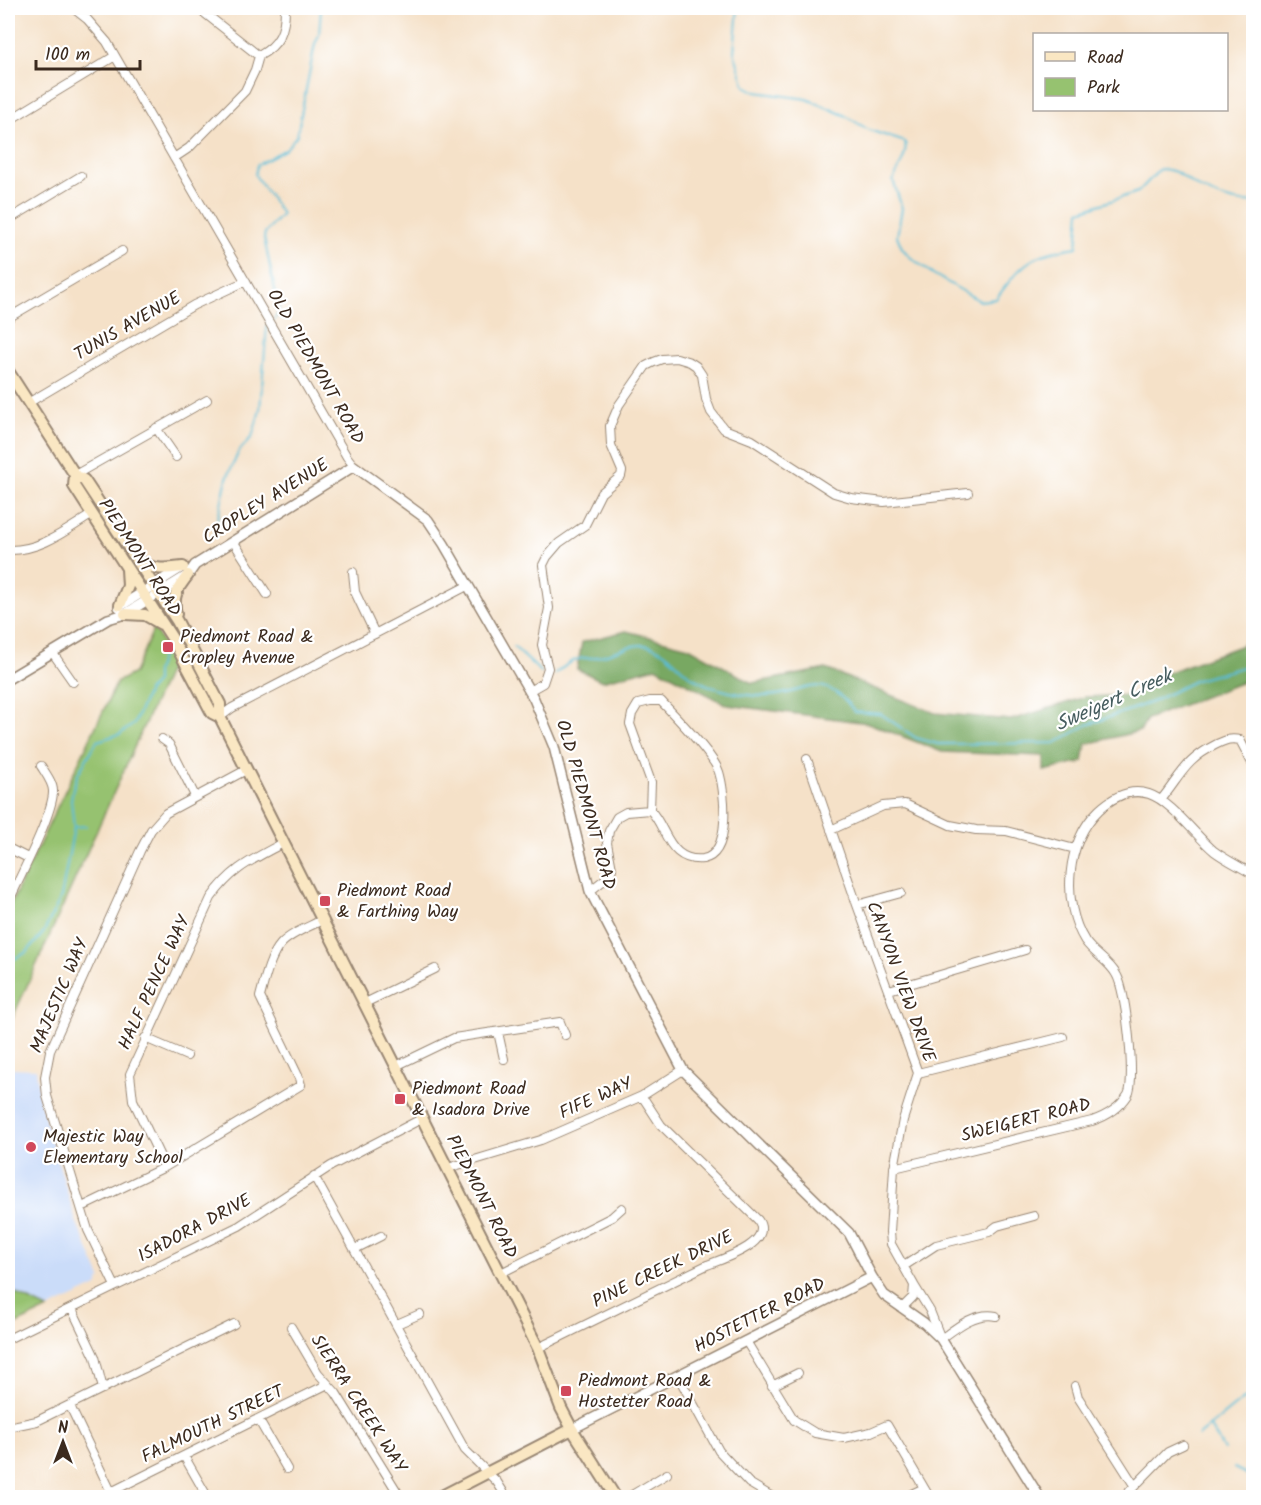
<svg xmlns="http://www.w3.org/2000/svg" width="1261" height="1505" font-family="Kalam,sans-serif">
  <rect width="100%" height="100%" fill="#fff"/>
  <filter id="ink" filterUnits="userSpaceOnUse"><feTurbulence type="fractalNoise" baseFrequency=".0167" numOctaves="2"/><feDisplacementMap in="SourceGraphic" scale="12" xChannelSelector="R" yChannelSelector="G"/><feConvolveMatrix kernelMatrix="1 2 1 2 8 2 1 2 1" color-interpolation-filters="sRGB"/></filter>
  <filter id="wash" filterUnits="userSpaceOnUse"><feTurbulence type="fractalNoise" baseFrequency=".008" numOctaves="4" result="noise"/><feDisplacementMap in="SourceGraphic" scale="24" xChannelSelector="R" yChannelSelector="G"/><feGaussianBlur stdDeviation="1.35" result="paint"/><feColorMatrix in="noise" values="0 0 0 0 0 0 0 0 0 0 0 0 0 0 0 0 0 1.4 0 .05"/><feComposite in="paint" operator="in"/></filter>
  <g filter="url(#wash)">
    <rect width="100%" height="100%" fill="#f5e1c8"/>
    <path fill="#cadcf9" d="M8 1068 36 1069 40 1101 76 1221 101 1278 97 1286 48 1309 8 1290Z"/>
    <path fill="#96c270" stroke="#687647" stroke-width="1.5" d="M154 628 173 661 8 1028V910L117 682 134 673Z
      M8 1290 48 1309 8 1328Z"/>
    <path fill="#78a862" stroke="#5a6940" stroke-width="1.5" d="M626 631 689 647 752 683 826 669 935 713 1011 720 1085 697 1131 695 1161 675 1240 646 1253 636V678L1147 719 1140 731 1086 744 1083 762 1044 771V756L942 752 868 723 727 705 656 667 602 681 577 669 582 642Z"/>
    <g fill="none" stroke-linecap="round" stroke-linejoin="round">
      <path stroke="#59bdd7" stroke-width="2" d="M738 8 734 52 745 86 756 92 807 99 844 115 869 130 905 142C908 155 898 169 893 180L902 208 897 236 902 248 910 257 933 274 980 301 996 299C1022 263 1032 253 1077 247L1080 211 1138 192 1160 169C1181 170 1182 178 1198 187 1214 196 1236 204 1254 202
        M274 320 278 314 279 309 264 238 265 233 282 214 255 175 257 165 286 149 297 135 315 44 319 35 321 8
        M215 531 227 478 239 451 252 437 260 410 267 325
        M514 647 542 673
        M555 674C561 669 567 664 573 661 580 657 588 659 596 657 612 654 627 644 644 645 666 647 675 665 692 677 702 684 718 689 730 692 740 694 752 696 762 696 806 697 819 665 855 712L881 714 916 738 938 744 1055 743 1087 725 1152 702 1196 680 1254 664
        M74 827 86 826
        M8 962 27 952 44 932 61 897 74 827 71 800 73 788 78 774 97 741 120 734 134 724 148 691 156 682V672L164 648
        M1210 1427 1224 1450
        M1198 1436 1242 1400 1247 1398 1254 1399
        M1234 1468 1254 1478"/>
    </g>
  </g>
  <g filter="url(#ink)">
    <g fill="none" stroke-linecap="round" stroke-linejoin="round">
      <g stroke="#988673" stroke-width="10">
        <path id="minor" d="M73 8 87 19 107 42 347 457 354 466
          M201 8 202 11 259 56
          M8 121 115 56
          M174 158 189 148 245 91 255 70 259 56C280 44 285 31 285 8
          M8 220 81 176
          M8 318 122 251
          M28 403 194 305 246 281
          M156 428 176 457
          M75 475 207 400
          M233 541 267 594
          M8 550C40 551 65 531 91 515
          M353 572 355 592 375 634
          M52 652 73 682
          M529 691 543 683 548 668 542 645 549 608 543 565 547 557 559 543 585 525 601 493 621 476 622 471 611 445 610 426 619 405 646 366 654 362 662 359 677 358 690 362 696 366 702 375 706 399 711 412 724 429 752 440 834 493 851 498 884 502 968 493
          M650 701H661C675 716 713 754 719 772 725 792 732 854 703 859 694 860 685 858 678 852 665 841 662 822 650 810L651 782 630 724 632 714 638 704Z
          M220 717 232 708 467 586
          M162 739 169 744 195 796
          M807 759 857 905 918 1073 903 1120 894 1168 890 1232 891 1244 914 1285 913 1297 902 1308
          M1161 800C1182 774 1185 760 1217 744 1226 740 1230 738 1240 740L1254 767
          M831 830 883 806 905 804 950 825 976 830 1006 831 1075 849
          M8 848 28 858
          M590 891 609 876 612 869 607 843 609 831 617 817 626 812 650 810
          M8 903C18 881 54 812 53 791 53 783 46 774 41 766
          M857 905 901 893
          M889 990 1025 950
          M365 1003 435 969
          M498 1032 504 1059
          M145 1038 187 1056
          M396 1066 454 1038 560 1022 565 1035
          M918 1073 1063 1037
          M165 1167 133 1100 130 1074 211 898C232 868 252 860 283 843
          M448 1168 541 1140 642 1096 683 1070
          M894 1168 1092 1121C1107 1116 1119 1109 1128 1095 1136 1081 1126 989 1116 974 1109 961 1094 954 1085 941 1061 903 1066 841 1099 810 1113 797 1130 788 1149 794 1171 801 1196 836 1214 851 1226 860 1241 867 1254 875
          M314 1176 465 1450 497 1482 507 1498
          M82 1207 165 1167 301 1085 299 1078 260 997C264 982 270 956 281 944 291 933 309 927 322 920
          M355 1249 381 1236
          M904 1266 936 1245 989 1232 997 1226 1034 1216
          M501 1273 612 1217 622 1208
          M914 1285 930 1311 941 1339C957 1327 975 1312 996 1316
          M115 1286 88 1230 47 1096 45 1077 50 1051 140 851 151 830 166 813 246 770
          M72 1309 95 1357 103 1389
          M397 1324 420 1314
          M291 1327 318 1373 336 1393 401 1498
          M8 1339 239 1226 331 1166 423 1118
          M746 1341 794 1420 815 1433 844 1438 871 1432 887 1425 930 1498
          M538 1348 707 1265C723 1259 774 1243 758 1220L661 1125 642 1096
          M678 1376 719 1451 749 1483 774 1498
          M772 1386 798 1373
          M1075 1386 1078 1397 1134 1485
          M70 1406 114 1498
          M258 1419 287 1469
          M8 1427 37 1421 234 1324
          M184 1456 208 1498
          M111 1492 328 1384
          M627 1498 667 1474
          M903 1498 924 1488
          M1123 1498 1168 1452 1183 1445"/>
      </g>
      <g stroke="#988673" stroke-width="12">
        <path id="tertiary" d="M119 607 181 568
          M8 679 108 619 125 614 188 575 195 565 354 466 428 520 444 544 534 699 554 747 590 891 683 1070 849 1233 872 1277 884 1295 924 1323 941 1339 1040 1498
          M572 1429 872 1277"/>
      </g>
      <g stroke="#988673" stroke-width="14">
        <path id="secondary" d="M8 371 75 475 84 480 177 621 220 704V717L538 1348 561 1408 572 1429 616 1498
          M75 475 74 486 172 638 212 713 220 717
          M138 560C153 571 165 569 183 567
          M120 605 128 586 127 569
          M125 614 145 615 161 624
          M176 614C172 596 177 589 188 575
          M438 1498 572 1429"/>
      </g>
      <use href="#minor" stroke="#fff" stroke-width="8"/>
      <use href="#tertiary" stroke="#fff" stroke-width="9"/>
      <use href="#secondary" stroke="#fae7c3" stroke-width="10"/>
    </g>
  </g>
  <g fill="#d1495b" stroke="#fff" stroke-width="2">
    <rect x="162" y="641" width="12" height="12" rx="3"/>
    <rect x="319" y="895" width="12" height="12" rx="3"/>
    <rect x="394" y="1093" width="12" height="12" rx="3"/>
    <circle cx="31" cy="1147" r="6"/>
    <rect x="560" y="1385" width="12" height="12" rx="3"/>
  </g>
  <g text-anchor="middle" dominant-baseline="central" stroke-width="4.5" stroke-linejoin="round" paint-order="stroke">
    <g font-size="18" fill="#3b2a1e" stroke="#fff">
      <text transform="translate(128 327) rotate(-30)">TUNIS AVENUE</text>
      <text transform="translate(315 367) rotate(60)">OLD PIEDMONT ROAD</text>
      <text transform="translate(266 502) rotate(-32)">CROPLEY AVENUE</text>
      <text transform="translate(139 558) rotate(57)">PIEDMONT ROAD</text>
      <text transform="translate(585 805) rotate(74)">OLD PIEDMONT ROAD</text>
      <text transform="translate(900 982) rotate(70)">CANYON VIEW DRIVE</text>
      <text transform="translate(155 983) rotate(-65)">HALF PENCE WAY</text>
      <text transform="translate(60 996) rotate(-67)">MAJESTIC WAY</text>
      <text transform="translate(596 1099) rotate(-24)">FIFE WAY</text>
      <text transform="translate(1026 1121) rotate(-14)">SWEIGERT ROAD</text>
      <text transform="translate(481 1197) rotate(63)">PIEDMONT ROAD</text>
      <text transform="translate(195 1229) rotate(-28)">ISADORA DRIVE</text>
      <text transform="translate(663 1270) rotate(-26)">PINE CREEK DRIVE</text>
      <text transform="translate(760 1316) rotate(-27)">HOSTETTER ROAD</text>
      <text transform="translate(358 1404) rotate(57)">SIERRA CREEK WAY</text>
      <text transform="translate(213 1425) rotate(-26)">FALMOUTH STREET</text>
    </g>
    <g font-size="18" fill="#3b2a1e" stroke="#fff" text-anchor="start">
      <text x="180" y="637">Piedmont Road &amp;<tspan x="180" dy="21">Cropley Avenue</tspan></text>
      <text x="337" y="891">Piedmont Road<tspan x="337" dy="21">&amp; Farthing Way</tspan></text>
      <text x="412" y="1089">Piedmont Road<tspan x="412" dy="21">&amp; Isadora Drive</tspan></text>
      <text x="43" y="1137">Majestic Way<tspan x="43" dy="21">Elementary School</tspan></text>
      <text x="578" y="1381">Piedmont Road &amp;<tspan x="578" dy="21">Hostetter Road</tspan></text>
    </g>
    <g font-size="20" font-style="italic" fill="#465d5f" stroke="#fff">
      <text transform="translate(1114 701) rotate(-24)">Sweigert Creek</text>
    </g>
  </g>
  <rect width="1261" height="1505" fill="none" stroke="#fff" stroke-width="30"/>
  <rect x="1033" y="33" width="195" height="78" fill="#ffffff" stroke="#b1aaa5" stroke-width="1.5"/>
  <rect x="1045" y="52" width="30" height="9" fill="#fae7c3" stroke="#b1aaa5" stroke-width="1.5"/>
  <text x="1087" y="63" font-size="18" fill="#3b2a1e">Road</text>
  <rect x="1045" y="78" width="30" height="18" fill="#96c270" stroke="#b1aaa5" stroke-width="1.5"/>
  <text x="1087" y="93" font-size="18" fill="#3b2a1e">Park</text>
  <g transform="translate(63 1442)" stroke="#ffffff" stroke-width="4.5" paint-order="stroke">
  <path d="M0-4.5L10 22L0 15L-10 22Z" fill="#3b2a1e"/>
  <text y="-9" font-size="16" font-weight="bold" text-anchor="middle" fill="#3b2a1e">N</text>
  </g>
  <path d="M36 60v9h104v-9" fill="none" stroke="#3b2a1e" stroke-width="3"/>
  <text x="45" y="60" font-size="18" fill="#3b2a1e" stroke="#ffffff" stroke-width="4.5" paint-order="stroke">100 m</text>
</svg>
